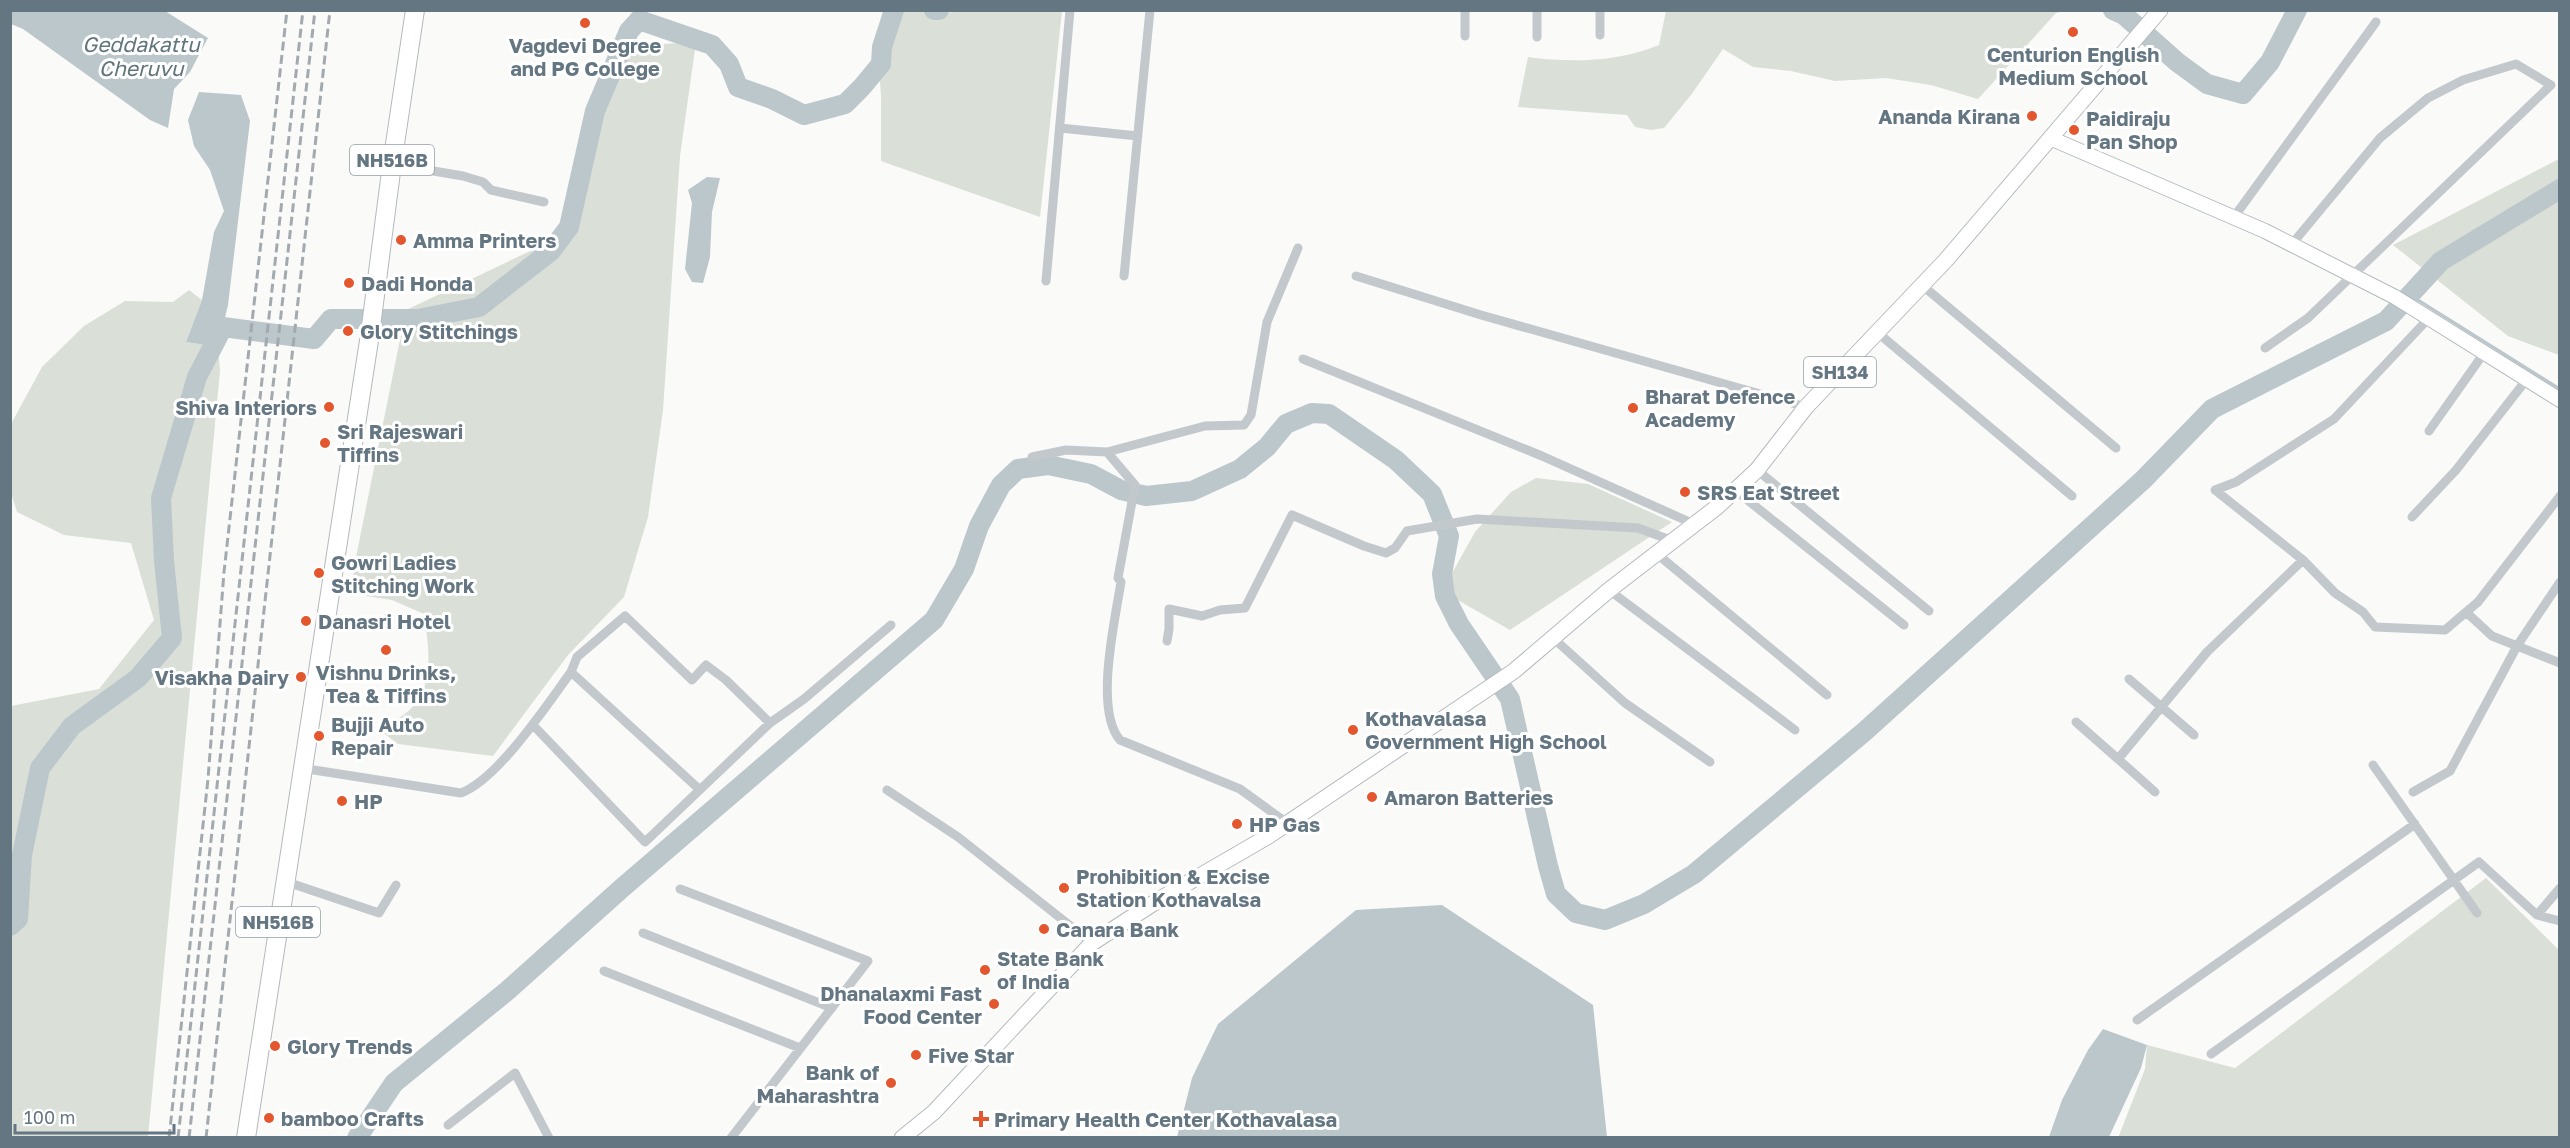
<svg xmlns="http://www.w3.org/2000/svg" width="2570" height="1148" font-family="'Golos Text',sans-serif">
  <rect width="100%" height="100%" fill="#fafaf8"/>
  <path fill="#dadfd7" d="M961 11H1062L1040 217 881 161V97L878 48 887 11H920L937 14Z
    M1666 11V10L2064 11 2056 13 1978 99 1931 85 1886 78 1835 81 1791 71 1753 67 1723 49 1691 95 1664 128 1651 130 1635 127 1627 115 1518 107 1528 57C1570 63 1619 62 1659 45Z
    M696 42 680 156 663 410 648 517 624 597 568 655 493 756 398 744 377 728C385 724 395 721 402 716 437 692 429 650 424 614L392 600 359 595 353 572 406 310 564 235 614 47Z
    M2559 159V355L2508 336 2393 245Z
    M189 290 202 300 186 342 218 347 220 371 148 1137H11V706L99 689 154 620 131 543 64 535 17 512 11 493V424L42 367 84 326 125 301 173 302Z
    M1536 478 1588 484 1672 522 1510 630 1442 591 1475 532 1511 492Z
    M2486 878 2559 950V1137L2118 1138 2145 1069 2147 1045 2235 1068Z"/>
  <path fill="#bbc7cb" d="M11 10 165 11 208 38 190 72 174 89 168 128 150 120 23 29 11 24Z
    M199 92 241 95 250 121 228 305 218 347 186 342 202 300 214 232 224 211 210 170 194 146 188 120Z
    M707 177 720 178 712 212 710 257 703 283 692 282 685 269 692 203 688 190Z
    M1442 905 1593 1005 1607 1137H1177L1192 1078 1218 1024 1356 910Z
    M2103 1029 2147 1045 2141 1068 2109 1137H2049L2062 1100 2088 1050Z"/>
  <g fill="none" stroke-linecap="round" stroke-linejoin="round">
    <path stroke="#bbc7cb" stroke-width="3" d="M2410 295 2560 389"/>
    <path stroke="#bbc7cb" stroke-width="20" d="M934 10H939
      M2113 10 2124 15 2177 62 2207 84 2243 94 2270 62 2297 10
      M10 926 18 919 22 855 40 768 72 726 138 678 172 638 164 561 161 498 197 377 223 327 314 339 331 319H418L479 307 551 251 569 227 595 111 629 31 639 20 712 45 729 64 738 87 772 99 804 115 845 104 862 87 881 64 882 47 894 10
      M357 1138 394 1083 507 991 622 888 934 620 964 569 979 526 1001 485 1018 469 1048 465 1091 474 1121 490 1146 496 1192 491 1240 469 1267 447 1286 424 1312 413 1329 414 1396 460 1432 494 1449 536 1442 574 1445 596 1459 624 1510 699 1548 866 1556 894 1576 913 1605 920 1644 904 1694 874 1864 732 2143 480 2212 409 2386 321 2441 261 2560 189"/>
    <g stroke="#b3babf" stroke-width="16">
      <path id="secondary" d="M2050 138 2265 231 2395 297 2560 400"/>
    </g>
    <g stroke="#b5babe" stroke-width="17">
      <path id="primary" d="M902 1138 934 1112 1092 943 1160 899 1267 837 1514 671 1609 590 1717 507 1757 470 1806 407 1946 260 2160 10"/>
    </g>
    <g stroke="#b4b9bd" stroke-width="20">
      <path id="highway" d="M246 1138 370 334 392 164 415 10"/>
    </g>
    <path stroke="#c3c8cc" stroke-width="9" d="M1465 10V36
      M1537 10V37
      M1600 10V35
      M1060 128 1138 136
      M392 164 463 176 483 182 491 190 544 202
      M2234 217 2376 22
      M1124 276 1150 10
      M1356 276 1481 315 1806 407
      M1046 281 1070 10
      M1923 286 2116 448
      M1878 333 2072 496
      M2265 348 2308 318 2551 85 2516 64 2463 80 2428 98 2380 138 2292 244
      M1303 359 1542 456 1694 524
      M2429 431 2484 353
      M1107 452 1135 485 1118 578 1121 582C1115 620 1094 710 1120 740L1240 789 1287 823
      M1032 457 1066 450 1107 452 1205 426 1244 425 1251 415 1267 322 1298 248
      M1757 470 1929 611
      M1735 490 1904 625
      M2412 517 2456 470 2527 379
      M1657 554 1827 695
      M2303 560 2335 593 2363 612 2375 627 2445 630 2478 602 2560 496
      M1609 590 1795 730
      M2466 612 2492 636 2560 663
      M1552 637 1625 703 1710 762
      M1167 641 1169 629V609L1202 616 1220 610 1245 608 1292 515 1364 546 1386 553 1395 548 1407 531 1477 519 1638 528 1673 541
      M571 672 577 657 625 616 692 680 706 665 726 680 770 723
      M2129 679 2194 735
      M2076 722 2118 759
      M533 725 645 842 770 723 804 699 891 625
      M2373 765 2477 913
      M301 768 461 793C498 779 546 706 571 672L699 789
      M887 790 958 837 1092 943
      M2155 792 2118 759 2207 652 2303 560 2215 490 2236 482 2334 419 2428 319
      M2413 792 2450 771 2517 646 2560 582
      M284 881 379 913 396 885
      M2560 888 2537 915 2560 921
      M680 889 868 961 731 1138
      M643 933 832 1008
      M604 971 800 1048
      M2137 1020 2415 824
      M2211 1054 2479 862 2537 915
      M448 1125 515 1073 549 1138"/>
    <use href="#secondary" stroke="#fff" stroke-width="14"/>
    <use href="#primary" stroke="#fff" stroke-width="15"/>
    <use href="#highway" stroke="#fff" stroke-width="18"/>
    <path stroke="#a2aab0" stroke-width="3" stroke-dasharray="9 4.5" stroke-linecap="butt" d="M169 1138 208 779 224 572 287 10
      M178 1138 303 10
      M189 1138 315 10
      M206 1138 330 10"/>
  </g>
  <g fill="#e4572e" stroke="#fff" stroke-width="2">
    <circle cx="585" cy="23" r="6"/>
    <circle cx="2073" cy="32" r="6"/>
    <circle cx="2032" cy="116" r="6"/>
    <circle cx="2074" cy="130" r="6"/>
    <circle cx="401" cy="240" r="6"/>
    <circle cx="349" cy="283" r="6"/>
    <circle cx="348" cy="331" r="6"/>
    <circle cx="329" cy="407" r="6"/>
    <circle cx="1633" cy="408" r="6"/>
    <circle cx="325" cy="443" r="6"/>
    <circle cx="1685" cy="492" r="6"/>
    <circle cx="319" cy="573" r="6"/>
    <circle cx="306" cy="621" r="6"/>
    <circle cx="386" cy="650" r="6"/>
    <circle cx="301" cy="677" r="6"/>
    <circle cx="1353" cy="730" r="6"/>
    <circle cx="319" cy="736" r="6"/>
    <circle cx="1372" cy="797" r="6"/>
    <circle cx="342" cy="801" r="6"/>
    <circle cx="1237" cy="824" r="6"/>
    <circle cx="1064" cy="888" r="6"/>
    <circle cx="1044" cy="929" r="6"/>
    <circle cx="985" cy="970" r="6"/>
    <circle cx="994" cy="1004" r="6"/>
    <circle cx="275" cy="1046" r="6"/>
    <circle cx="916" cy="1055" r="6"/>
    <circle cx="891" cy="1083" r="6"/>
    <circle cx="269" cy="1118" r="6"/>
    <path d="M978 1110h6v6h6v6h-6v6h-6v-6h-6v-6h6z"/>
  </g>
  <g text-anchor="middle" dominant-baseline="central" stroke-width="6" stroke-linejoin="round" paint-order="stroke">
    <g fill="#fff" stroke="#939fa8" stroke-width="1.5">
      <rect x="350" y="145" width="84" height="30" rx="4.5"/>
      <rect x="1804" y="357" width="72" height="30" rx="4.5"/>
      <rect x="236" y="907" width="84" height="30" rx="4.5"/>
    </g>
    <g font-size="18" font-weight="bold" fill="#657683">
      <text x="392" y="160">NH516B</text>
      <text x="1840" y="372">SH134</text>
      <text x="278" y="922">NH516B</text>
    </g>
    <g font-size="20" font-weight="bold" fill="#657683" stroke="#fff" text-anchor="start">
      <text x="585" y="45" text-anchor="middle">Vagdevi Degree<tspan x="585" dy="23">and PG College</tspan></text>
      <text x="2073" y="54" text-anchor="middle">Centurion English<tspan x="2073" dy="23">Medium School</tspan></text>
      <text x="2020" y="116" text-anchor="end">Ananda Kirana</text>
      <text x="2086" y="118">Paidiraju<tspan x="2086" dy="23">Pan Shop</tspan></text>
      <text x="413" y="240">Amma Printers</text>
      <text x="361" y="283">Dadi Honda</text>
      <text x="360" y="331">Glory Stitchings</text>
      <text x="1645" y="396">Bharat Defence<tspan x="1645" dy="23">Academy</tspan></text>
      <text x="317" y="407" text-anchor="end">Shiva Interiors</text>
      <text x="337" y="431">Sri Rajeswari<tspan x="337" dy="23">Tiffins</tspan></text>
      <text x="1697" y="492">SRS Eat Street</text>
      <text x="331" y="562">Gowri Ladies<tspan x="331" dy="23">Stitching Work</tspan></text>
      <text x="318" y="621">Danasri Hotel</text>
      <text x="386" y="672" text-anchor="middle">Vishnu Drinks,<tspan x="386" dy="23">Tea &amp; Tiffins</tspan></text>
      <text x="289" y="677" text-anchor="end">Visakha Dairy</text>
      <text x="1365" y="718">Kothavalasa<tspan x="1365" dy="23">Government High School</tspan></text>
      <text x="331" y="724">Bujji Auto<tspan x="331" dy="23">Repair</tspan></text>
      <text x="1384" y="797">Amaron Batteries</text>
      <text x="354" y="801">HP</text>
      <text x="1249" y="824">HP Gas</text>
      <text x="1076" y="876">Prohibition &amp; Excise<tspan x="1076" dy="23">Station Kothavalsa</tspan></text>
      <text x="1056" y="929">Canara Bank</text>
      <text x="997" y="958">State Bank<tspan x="997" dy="23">of India</tspan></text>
      <text x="982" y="993" text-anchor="end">Dhanalaxmi Fast<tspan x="982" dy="23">Food Center</tspan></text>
      <text x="287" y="1046">Glory Trends</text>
      <text x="928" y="1055">Five Star</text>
      <text x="879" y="1072" text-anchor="end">Bank of<tspan x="879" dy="23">Maharashtra</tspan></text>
      <text x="281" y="1118">bamboo Crafts</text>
      <text x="994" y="1119">Primary Health Center Kothavalasa</text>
    </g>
    <g font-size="21" font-style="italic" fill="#60757c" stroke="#fff">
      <text x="141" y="44">Geddakattu<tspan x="141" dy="24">Cheruvu</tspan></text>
    </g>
  </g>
  <rect width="2570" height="1148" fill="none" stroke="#657683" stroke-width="24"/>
  <path d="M15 1124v9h159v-9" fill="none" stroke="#657683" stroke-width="3"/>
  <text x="24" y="1124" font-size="18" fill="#657683" stroke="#ffffff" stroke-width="4.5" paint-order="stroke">100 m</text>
</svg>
